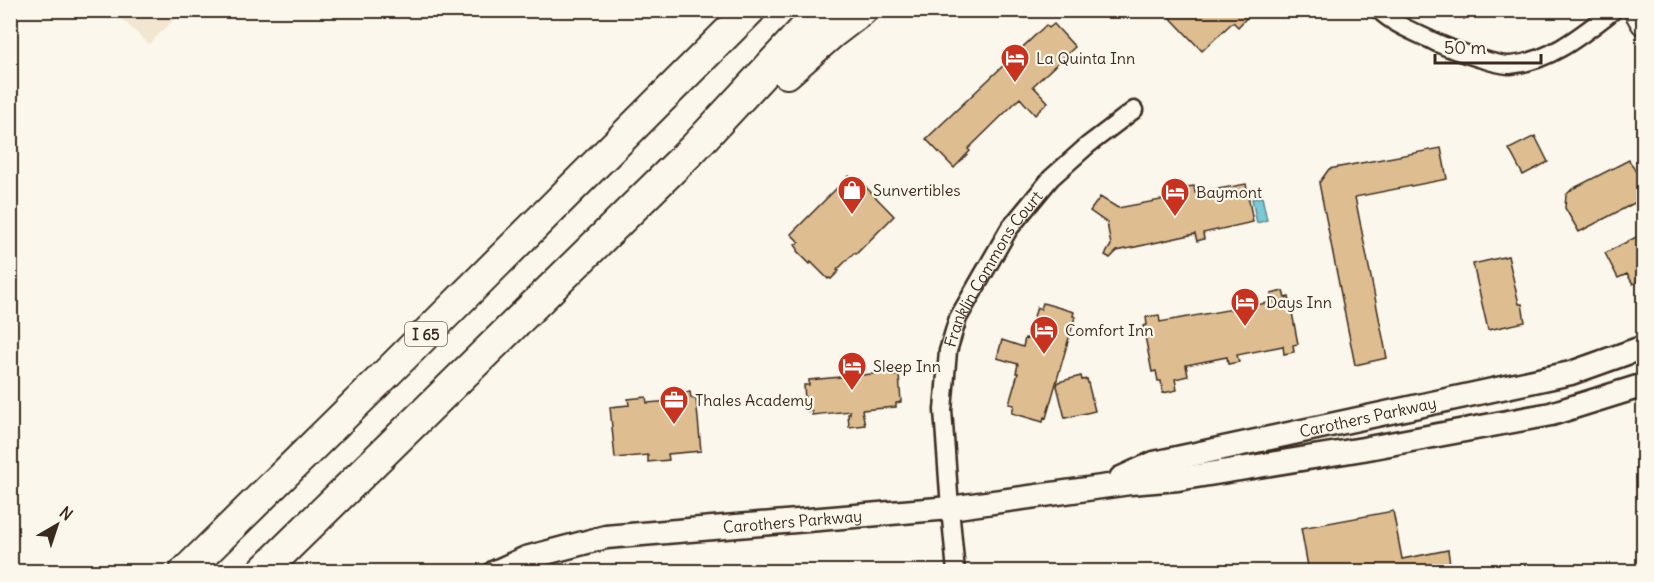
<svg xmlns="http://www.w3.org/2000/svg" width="1654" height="582" font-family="Delius,sans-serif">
  <rect width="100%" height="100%" fill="#fbf7ec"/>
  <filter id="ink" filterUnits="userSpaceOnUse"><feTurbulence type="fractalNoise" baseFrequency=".0167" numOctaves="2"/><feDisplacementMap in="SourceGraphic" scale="12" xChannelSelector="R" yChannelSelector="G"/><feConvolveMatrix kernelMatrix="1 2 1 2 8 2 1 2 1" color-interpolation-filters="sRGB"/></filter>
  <g filter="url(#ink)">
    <path fill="#f2e6d1" d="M113 11H183L149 44Z"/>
    <path fill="#79c9d6" stroke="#60898c" stroke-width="1.5" d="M1262 197 1267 220 1257 223 1252 199Z"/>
    <path fill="#debe91" stroke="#3b2a1e" stroke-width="1.5" d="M1163 10H1254L1238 27 1233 22 1202 51Z
      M1458 10H1477L1464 19Z
      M1054 24 1075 47 1033 86 1048 102 1035 115 1020 98 968 149 970 151 954 168 926 139 1046 25 1049 28Z
      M1535 136 1548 162 1523 175 1509 149Z
      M1441 148 1447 179 1355 197 1387 358 1355 365 1319 183 1329 169Z
      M1629 160 1644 186V198L1579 232 1565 208 1566 195 1572 189Z
      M849 176 857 184 860 181 894 216 856 254 854 253 837 270 839 271 831 279 829 278 828 279 811 262 810 264 797 251 798 249 795 245 799 242 791 234Z
      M1246 184 1253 222 1203 233 1204 239 1197 241 1195 234 1117 251 1110 258 1105 255 1111 245 1107 223 1090 211 1100 197 1118 208 1188 195 1187 187 1194 186 1195 193Z
      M1644 233V279L1633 284 1627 274 1618 278 1605 253Z
      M1508 256 1519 304H1522L1525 322 1488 330 1473 264Z
      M1283 291 1285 298 1289 297 1298 344 1293 345 1294 352 1284 354 1283 346 1237 355 1239 362 1228 364 1227 357 1186 365 1188 376 1175 379 1177 390 1163 393 1161 381H1158L1156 371 1152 372 1143 326 1147 325 1146 317 1159 315 1160 322 1273 302 1271 294Z
      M1043 303 1074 312 1073 316 1075 317 1046 418 1044 417 1043 422 1012 413 1014 405 1009 404 1018 373H1016L1018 364 997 358 1002 340 1023 347 1025 338 1027 339 1037 307 1041 309Z
      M893 372V376L899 375 901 402 896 403V407L862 410 865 425 849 427 848 414H850V411L812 415V411H807L806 404H801V400H805L804 385H809V380Z
      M1081 376 1082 380 1087 379 1095 411 1065 418 1057 386 1058 382Z
      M690 392 691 398H696L701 451 668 454 669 460 648 462V455L615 458 610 407 629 405 628 399 646 397 647 403 671 401V394Z
      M1393 511 1402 559 1448 550 1451 572H1309L1301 528Z"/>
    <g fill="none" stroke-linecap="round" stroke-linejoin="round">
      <g stroke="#3b2a1e" stroke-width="21">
        <g id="street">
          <path d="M1379 10C1394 25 1417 33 1435 42 1447 48 1498 66 1510 65 1550 62 1583 34 1614 10"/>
          <path id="s1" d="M956 572 950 508 943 410 948 351 958 318 1009 229 1051 178 1088 145 1134 110"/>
        </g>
      </g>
      <g stroke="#3b2a1e" stroke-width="27">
        <g id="secondary">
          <path id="s2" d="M1121 478 1154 463 1571 373 1644 347"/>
          <path id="s3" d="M495 572 526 558 606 537 950 508 1130 483 1178 479 1363 449 1551 414 1644 385"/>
        </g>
      </g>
      <g stroke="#3b2a1e" stroke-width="30">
        <path id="primary" d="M1637 10 1644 22"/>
      </g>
      <g stroke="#3b2a1e" stroke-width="34">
        <path id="highway" d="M787 73 832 33 862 10
          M185 572 385 375 750 10
          M262 572 694 148 822 10"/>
      </g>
      <use href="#street" stroke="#fbf7ec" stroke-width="16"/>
      <use href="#secondary" stroke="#fbf7ec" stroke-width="22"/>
      <use href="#primary" stroke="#fbf7ec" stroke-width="26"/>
      <use href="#highway" stroke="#fbf7ec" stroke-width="30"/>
    </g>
  </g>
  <defs>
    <g id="hotel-pin" transform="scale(1.5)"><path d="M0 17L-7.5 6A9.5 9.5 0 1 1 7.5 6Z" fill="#c8321e" stroke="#fbf7ec"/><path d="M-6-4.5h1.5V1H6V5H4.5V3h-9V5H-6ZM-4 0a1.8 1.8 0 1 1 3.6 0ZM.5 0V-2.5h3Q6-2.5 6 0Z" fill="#fff"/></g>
    <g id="shop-pin" transform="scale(1.5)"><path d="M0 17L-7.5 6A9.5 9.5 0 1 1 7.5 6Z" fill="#c8321e" stroke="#fbf7ec"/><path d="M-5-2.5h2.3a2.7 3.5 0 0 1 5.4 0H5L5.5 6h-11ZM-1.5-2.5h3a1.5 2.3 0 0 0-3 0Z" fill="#fff"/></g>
    <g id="office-pin" transform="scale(1.5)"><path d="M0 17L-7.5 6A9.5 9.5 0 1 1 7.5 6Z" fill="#c8321e" stroke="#fbf7ec"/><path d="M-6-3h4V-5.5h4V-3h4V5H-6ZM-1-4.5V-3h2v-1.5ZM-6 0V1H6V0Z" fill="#fff"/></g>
  </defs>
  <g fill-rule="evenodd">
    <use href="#hotel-pin" x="1015" y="58"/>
    <use href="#shop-pin" x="852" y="190"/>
    <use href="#hotel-pin" x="1175" y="192"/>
    <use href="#hotel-pin" x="1245" y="302"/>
    <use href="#hotel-pin" x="1044" y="330"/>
    <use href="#hotel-pin" x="852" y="366"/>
    <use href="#office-pin" x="674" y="400"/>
  </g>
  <g text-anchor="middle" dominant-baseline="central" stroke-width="4.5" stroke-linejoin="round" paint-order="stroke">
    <rect fill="#fbf7ec" stroke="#75685c" stroke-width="1.5" x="405" y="322" width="42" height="24" rx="4.5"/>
    <g font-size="15" font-weight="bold" fill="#3b2a1e">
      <text x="426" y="334">I 65</text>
    </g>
    <g font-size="16" fill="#3b2a1e" stroke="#fbf7ec" text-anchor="start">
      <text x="1036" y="58">La Quinta Inn</text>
      <text x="873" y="190">Sunvertibles</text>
      <text x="1196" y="192">Baymont</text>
      <text x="1266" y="302">Days Inn</text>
      <text x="1065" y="330">Comfort Inn</text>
      <text x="873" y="366">Sleep Inn</text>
      <text x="695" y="400">Thales Academy</text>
    </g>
    <g font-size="16" fill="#3b2a1e" stroke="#fbf7ec">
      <text stroke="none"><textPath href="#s1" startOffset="316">Franklin Commons Court</textPath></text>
      <text stroke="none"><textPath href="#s2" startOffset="255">Carothers Parkway</textPath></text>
      <text stroke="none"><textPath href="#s3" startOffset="304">Carothers Parkway</textPath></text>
    </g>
  </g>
  <rect width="1654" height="582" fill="none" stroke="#fbf7ec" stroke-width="36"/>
  <rect x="18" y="18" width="1618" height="546" fill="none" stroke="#3b2a1e" stroke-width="2" filter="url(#ink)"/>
  <g transform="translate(57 525) rotate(39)" stroke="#fbf7ec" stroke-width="4.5" paint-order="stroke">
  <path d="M0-4.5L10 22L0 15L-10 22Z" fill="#3b2a1e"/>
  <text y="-9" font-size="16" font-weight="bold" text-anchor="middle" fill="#3b2a1e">N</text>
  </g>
  <path d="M1435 54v9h106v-9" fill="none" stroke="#3b2a1e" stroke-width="3"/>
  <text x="1444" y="54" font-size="18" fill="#3b2a1e" stroke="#fbf7ec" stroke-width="4.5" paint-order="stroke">50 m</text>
</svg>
